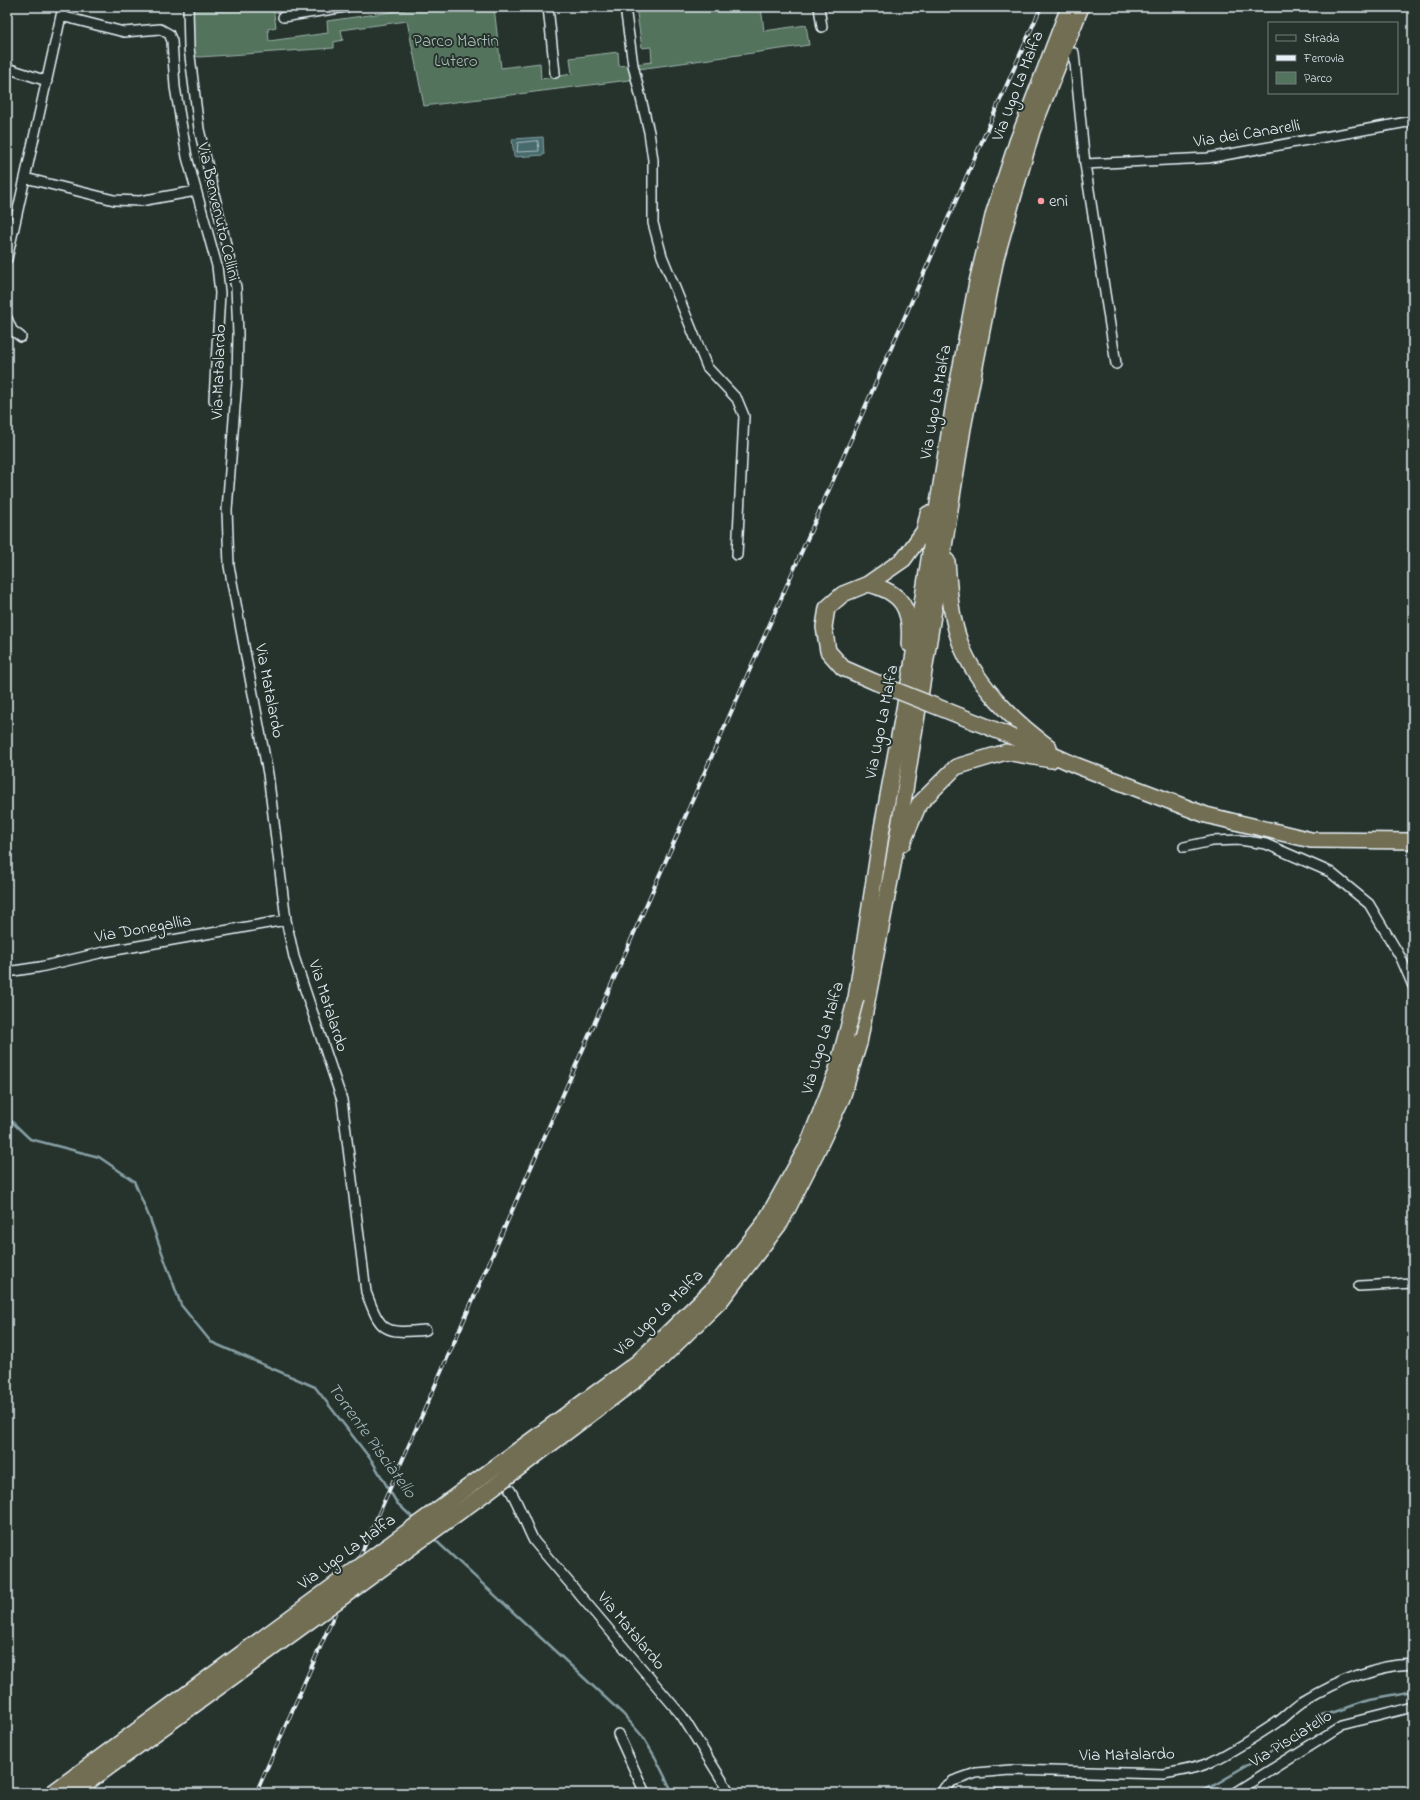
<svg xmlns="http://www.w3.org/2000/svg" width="1420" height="1800" font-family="'Indie Flower',sans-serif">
  <rect width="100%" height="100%" fill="#26332d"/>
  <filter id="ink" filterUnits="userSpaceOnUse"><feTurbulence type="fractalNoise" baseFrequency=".025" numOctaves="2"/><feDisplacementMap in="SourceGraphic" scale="8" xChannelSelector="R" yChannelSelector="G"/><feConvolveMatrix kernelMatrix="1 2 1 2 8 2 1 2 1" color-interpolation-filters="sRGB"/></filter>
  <g filter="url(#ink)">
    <path fill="#52735d" stroke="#9db2aa" d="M191 7H273L276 27 268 29 269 41 328 33 327 21 405 10V7H494L501 68 540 63 541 79 572 74 570 58 618 52 619 66 652 62 651 47 642 48 636 7H761L764 31 806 25 809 45 639 69 637 79 424 106 407 21 341 30 343 40 334 42V48L199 57 193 55Z"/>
    <path fill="#476a6d" stroke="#87a0a5" d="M543 137 544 155 514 157 512 139Z"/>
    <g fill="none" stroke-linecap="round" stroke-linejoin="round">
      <path stroke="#a8bbc0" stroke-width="1" d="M538 141 539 151 517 152 518 143Z"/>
      <path stroke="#87a0a5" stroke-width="2.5" d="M7 1117 30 1139 99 1157 134 1181 150 1219 181 1305 211 1342 315 1387 372 1461 397 1503 414 1519
        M432 1537 623 1714 643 1737 655 1757 673 1793
        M975 1793 994 1789 1054 1793
        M1196 1793 1211 1787 1297 1737 1319 1716 1368 1699 1413 1691"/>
      <g stroke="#e8f1f8" stroke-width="12">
        <path id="minor" d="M188 7 189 48 199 129 236 287 238 334 237 380 227 510 229 566 268 774 286 920 294 957 342 1100 366 1292C381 1332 383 1334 426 1330
          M548 7 555 73
          M625 7 633 65 649 132 653 160V223L662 256 707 367 737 399 744 416 737 555
          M819 7 822 27
          M61 16 124 32 160 29 169 34 172 41 175 87 187 157 217 266 220 293 214 400
          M283 17 346 7
          M1074 53 1085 164 1116 364
          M7 68 47 81
          M1085 164 1208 158 1413 121
          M25 178 114 200 140 201 196 191
          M7 259 63 7
          M7 318 12 330 21 337
          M1184 847 1212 841 1240 840 1266 844 1330 872 1369 904 1401 958 1413 986
          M7 972 40 967 104 952 286 920
          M1359 1286 1413 1283
          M510 1490C520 1506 525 1524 534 1541L682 1716 730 1793
          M618 1734 645 1793
          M941 1793 945 1787 953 1781 976 1773 1010 1770 1164 1774C1180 1771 1196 1769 1211 1762 1233 1751 1255 1737 1276 1723 1285 1717 1293 1708 1302 1702 1335 1682 1374 1666 1413 1664
          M1234 1793 1342 1725 1413 1707"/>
      </g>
      <g stroke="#e8f1f8" stroke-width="18">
        <path id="trunk" d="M947 561C949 586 950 612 958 636 971 680 1013 721 1049 747
          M868 584C902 592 912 609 909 644
          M875 682 843 668 828 651 824 627 827 608 843 594 868 584 904 559 924 531 928 514
          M1013 737 1075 765 1206 815 1311 840 1413 841
          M902 844 919 804 956 767 1006 752 1051 760
          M856 998 882 828 912 666 954 403 977 282 994 212 1017 142 1069 7
          M859 1043 893 865 963 428 996 258 1032 131 1081 7"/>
      </g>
      <use href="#minor" stroke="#26332d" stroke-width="9"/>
      <use href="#trunk" stroke="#726e52" stroke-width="15"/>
      <g stroke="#e8f1f8" stroke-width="4">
        <path id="rail" d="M256 1793 1041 7"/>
      </g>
      <use href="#rail" stroke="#26332d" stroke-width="2.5" stroke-dasharray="8" stroke-linecap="butt"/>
      <g stroke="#e8f1f8" stroke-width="18" stroke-linecap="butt">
        <path id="trunk-bridge" d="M875 682 1013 737
          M52 1793 638 1362 713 1289 765 1222 807 1147 836 1073 856 998
          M73 1793 491 1489 649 1370 721 1300 781 1222 817 1151 842 1098 859 1043"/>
      </g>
      <use href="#trunk-bridge" stroke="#726e52" stroke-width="15"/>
    </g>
  </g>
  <circle fill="#ff9aa2" stroke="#26332d" stroke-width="1.5" cx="1041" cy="201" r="4"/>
  <g text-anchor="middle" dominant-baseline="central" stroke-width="4" stroke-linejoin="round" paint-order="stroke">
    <g font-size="17" fill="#acbfba" stroke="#26332d">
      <text x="456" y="41">Parco Martin<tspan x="456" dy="20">Lutero</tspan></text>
    </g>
    <g font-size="17" fill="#e8f1f8" stroke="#26332d">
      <text transform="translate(1018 86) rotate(-69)">Via Ugo La Malfa</text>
      <text transform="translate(1247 134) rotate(-9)">Via dei Canarelli</text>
      <text transform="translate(218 212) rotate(77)">Via Benvenuto Cellini</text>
      <text transform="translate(219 372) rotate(-88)">Via Matalardo</text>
      <text transform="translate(936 402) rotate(-80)">Via Ugo La Malfa</text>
      <text transform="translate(269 691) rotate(79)">Via Matalardo</text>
      <text transform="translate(882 722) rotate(-79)">Via Ugo La Malfa</text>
      <text transform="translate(143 929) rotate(-10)">Via Donegallia</text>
      <text transform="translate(328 1006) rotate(72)">Via Matalardo</text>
      <text transform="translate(823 1038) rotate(-74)">Via Ugo La Malfa</text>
      <text transform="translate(659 1313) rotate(-44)">Via Ugo La Malfa</text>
      <text transform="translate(347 1552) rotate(-36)">Via Ugo La Malfa</text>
      <text transform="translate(631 1631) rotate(50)">Via Matalardo</text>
      <text transform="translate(1291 1739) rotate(-32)">Via Pisciatello</text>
      <text transform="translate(1127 1755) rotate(-1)">Via Matalardo</text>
    </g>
    <g font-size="17" fill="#e8f1f8" stroke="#26332d" text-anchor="start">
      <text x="1049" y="201">eni</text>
    </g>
    <g font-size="18" font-style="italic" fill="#a8bbc0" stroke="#26332d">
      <text transform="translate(371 1441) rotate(54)">Torrente Pisciatello</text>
    </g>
  </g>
  <rect width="1420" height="1800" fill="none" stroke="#26332d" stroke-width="24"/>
  <rect x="12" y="12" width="1396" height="1776" fill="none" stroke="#e8f1f8" stroke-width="1.5" filter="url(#ink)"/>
  <rect x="1268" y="22" width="130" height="72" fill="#26332d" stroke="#747f7e"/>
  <rect x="1276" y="35" width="20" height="6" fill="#26332d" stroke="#747f7e"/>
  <text x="1304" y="42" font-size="12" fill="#e8f1f8">Strada</text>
  <rect x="1276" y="55" width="20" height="6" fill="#e8f1f8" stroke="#747f7e"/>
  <text x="1304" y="62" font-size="12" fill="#e8f1f8">Ferrovia</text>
  <rect x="1276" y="72" width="20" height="12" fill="#52735d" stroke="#747f7e"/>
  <text x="1304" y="82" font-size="12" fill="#e8f1f8">Parco</text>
</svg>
